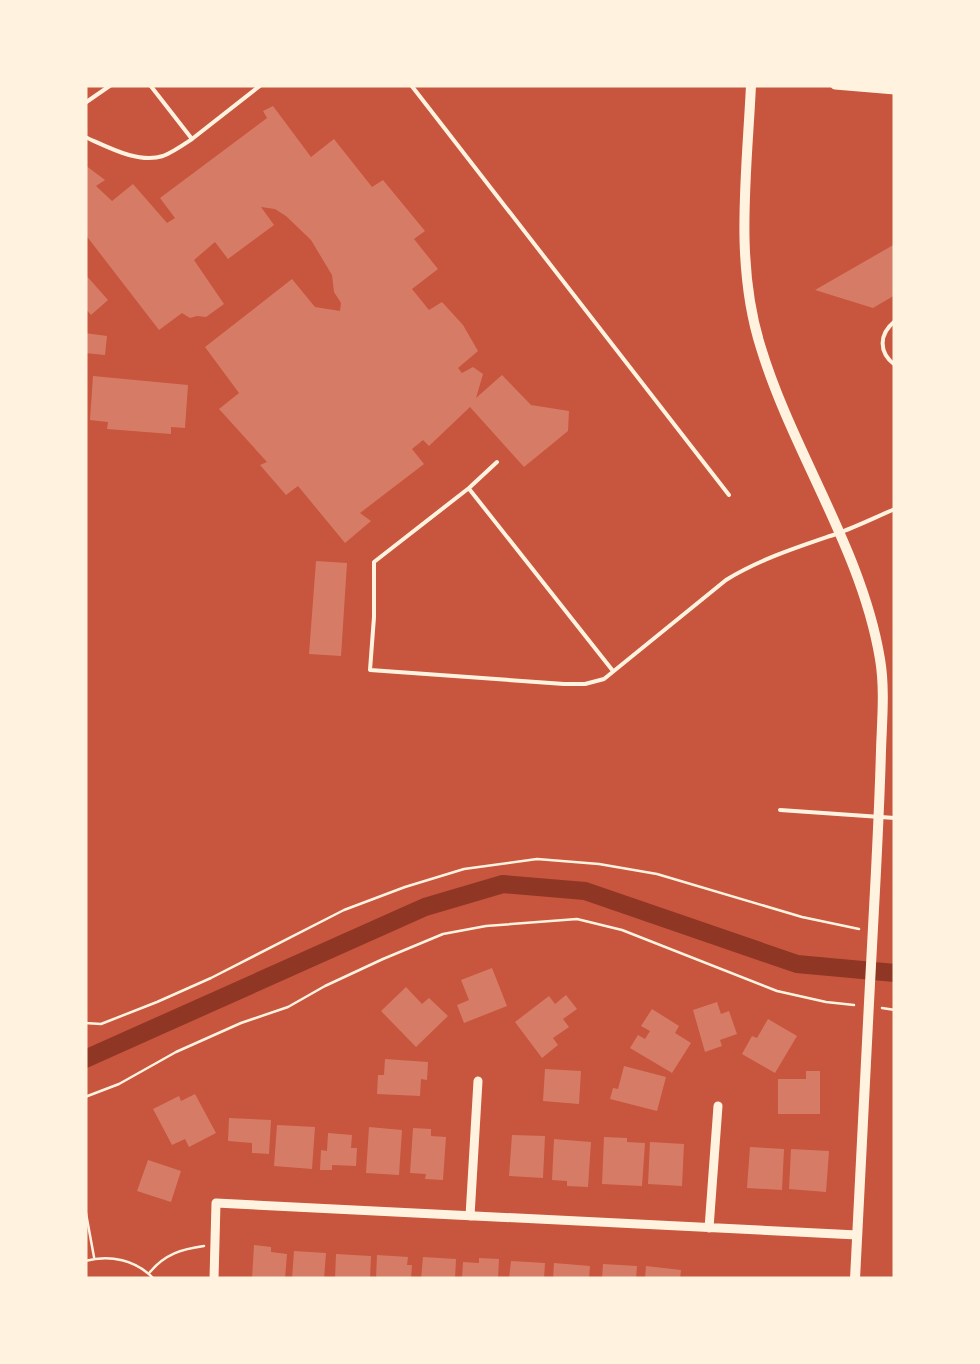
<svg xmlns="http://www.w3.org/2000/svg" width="980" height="1364" font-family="'Crimson Pro',serif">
  <rect width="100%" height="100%" fill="#c8553d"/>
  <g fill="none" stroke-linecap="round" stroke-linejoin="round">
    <path stroke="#8f3625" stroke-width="18" d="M85 1059 425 907 503 884 585 891 797 964 895 973"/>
  </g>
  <path fill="#d67c66" d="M273 106 311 157 334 139 372 187 383 180 425 231 414 239 438 269 412 289 429 310 442 302 463 325 478 351 458 368 462 373 473 367 483 374 476 398 502 375 531 405 569 411 568 431 524 467 470 407 429 446 423 440 412 449 424 464 360 513 371 521 345 543 298 486 286 495 260 465 267 462 219 409 239 393 205 347 292 279 315 307 340 311 341 303 334 292 332 275 311 240 286 216 275 209 261 207 274 225 228 259 215 242 194 260 224 304 206 317 197 316 190 318 182 313 159 330 85 234V165L105 180 96 186 112 201 133 184 167 223 175 218 160 198 267 118 263 111Z
    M895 244V295L873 308 815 290Z
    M85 274 108 300 91 315 85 308Z
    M85 333 107 336 105 355 85 353Z
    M93 376 188 385 185 428 171 427V434L107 429 108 422 90 420Z
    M316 561 347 563 341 656 309 654Z
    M492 968 507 1006 464 1023 457 1005 469 1000 461 980Z
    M406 987 422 1004 429 998 448 1016 416 1047 381 1011Z
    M566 995 577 1009 563 1019 569 1027 553 1038 558 1045 542 1058 515 1022 549 996 555 1004Z
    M717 1002 721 1014 729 1011 737 1034 720 1040 722 1046 705 1052 693 1010Z
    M652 1009 679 1026 675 1033 691 1043 672 1073 630 1048 638 1035 645 1039 650 1031 641 1026Z
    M768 1019 797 1036 775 1073 742 1054 752 1036 757 1038Z
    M385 1059 428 1062 427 1080 421 1079 420 1096 377 1094 378 1075H384Z
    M624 1066 666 1077 657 1111 610 1099 613 1088 618 1089Z
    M545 1069 581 1071 579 1104 543 1101Z
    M806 1071H820V1114H778V1079H806Z
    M195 1094 216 1133 189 1147 185 1139 172 1145 153 1109 179 1096 181 1101Z
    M229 1118 271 1120 269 1154 252 1153V1143L228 1141Z
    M277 1125 315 1127 312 1169 274 1166Z
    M369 1127 402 1130 399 1175 366 1173Z
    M413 1128 431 1129V1136L446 1137 443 1180 425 1179 426 1174 410 1173Z
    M328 1133 352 1135 351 1148H357L356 1166 332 1165V1170H320L321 1150 327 1151Z
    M512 1135 545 1136 543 1178 509 1176Z
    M604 1137 627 1138V1142L645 1143 642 1186 602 1184Z
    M554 1139 591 1142 588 1187 567 1186V1181L552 1180Z
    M650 1142 684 1144 682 1186 648 1184Z
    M750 1147 784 1149 782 1190 747 1188Z
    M791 1149 829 1151 826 1192 789 1189Z
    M148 1160 181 1171 171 1202 137 1191Z
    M254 1245 271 1247V1252L287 1254 285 1279H252Z
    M294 1251 326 1253 324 1279H292Z
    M336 1254 371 1256 370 1279H335Z
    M377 1255 408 1257 407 1265H412L411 1279H376Z
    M423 1257 456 1259 455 1279H421Z
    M479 1258 499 1259 498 1279H462L463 1262 479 1263Z
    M511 1261 545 1263 544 1279H509Z
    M554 1263 590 1266 589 1279H553Z
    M603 1264 637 1266 636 1279H602Z
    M646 1266 681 1270 680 1279H645Z"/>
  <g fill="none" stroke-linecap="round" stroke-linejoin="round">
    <path stroke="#fff3e0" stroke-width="2.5" d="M882 1008 895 1010
      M85 1023 101 1024 157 1002 211 978 344 910 405 887 464 869 537 859 599 864 657 874 802 917 859 929
      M85 1097 119 1084 176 1052 241 1023 288 1007 325 986 383 959 443 934 486 926 577 919 622 930 777 991 826 1002 854 1005
      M85 1208 94 1257
      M85 1261C110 1254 136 1260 154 1279
      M150 1272C165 1254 182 1249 204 1246"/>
    <path stroke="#fff3e0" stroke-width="4" d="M150 85 192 139 261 85
      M411 85 729 495
      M85 103 111 85
      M85 137C108 147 138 164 163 156 173 152 183 145 192 139
      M895 321C879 334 878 352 895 365
      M497 462 469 488 374 562V617L370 670 564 684H585L604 679 726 580C760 559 798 547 836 534 856 527 876 517 895 509
      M470 490 613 671
      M780 810 895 818"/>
    <path stroke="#fff3e0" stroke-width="9" d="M835 85 895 90
      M470 1216 478 1081
      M709 1228 718 1106
      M214 1279 216 1203 857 1235"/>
    <path stroke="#fff3e0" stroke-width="10" d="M751 85C747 172 734 264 761 348 793 453 862 550 880 659 885 689 882 720 881 750 880 790 878 830 876 871 869 1007 861 1143 855 1279"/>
  </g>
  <rect width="980" height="1364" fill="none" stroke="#fff3e0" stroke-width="175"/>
</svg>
